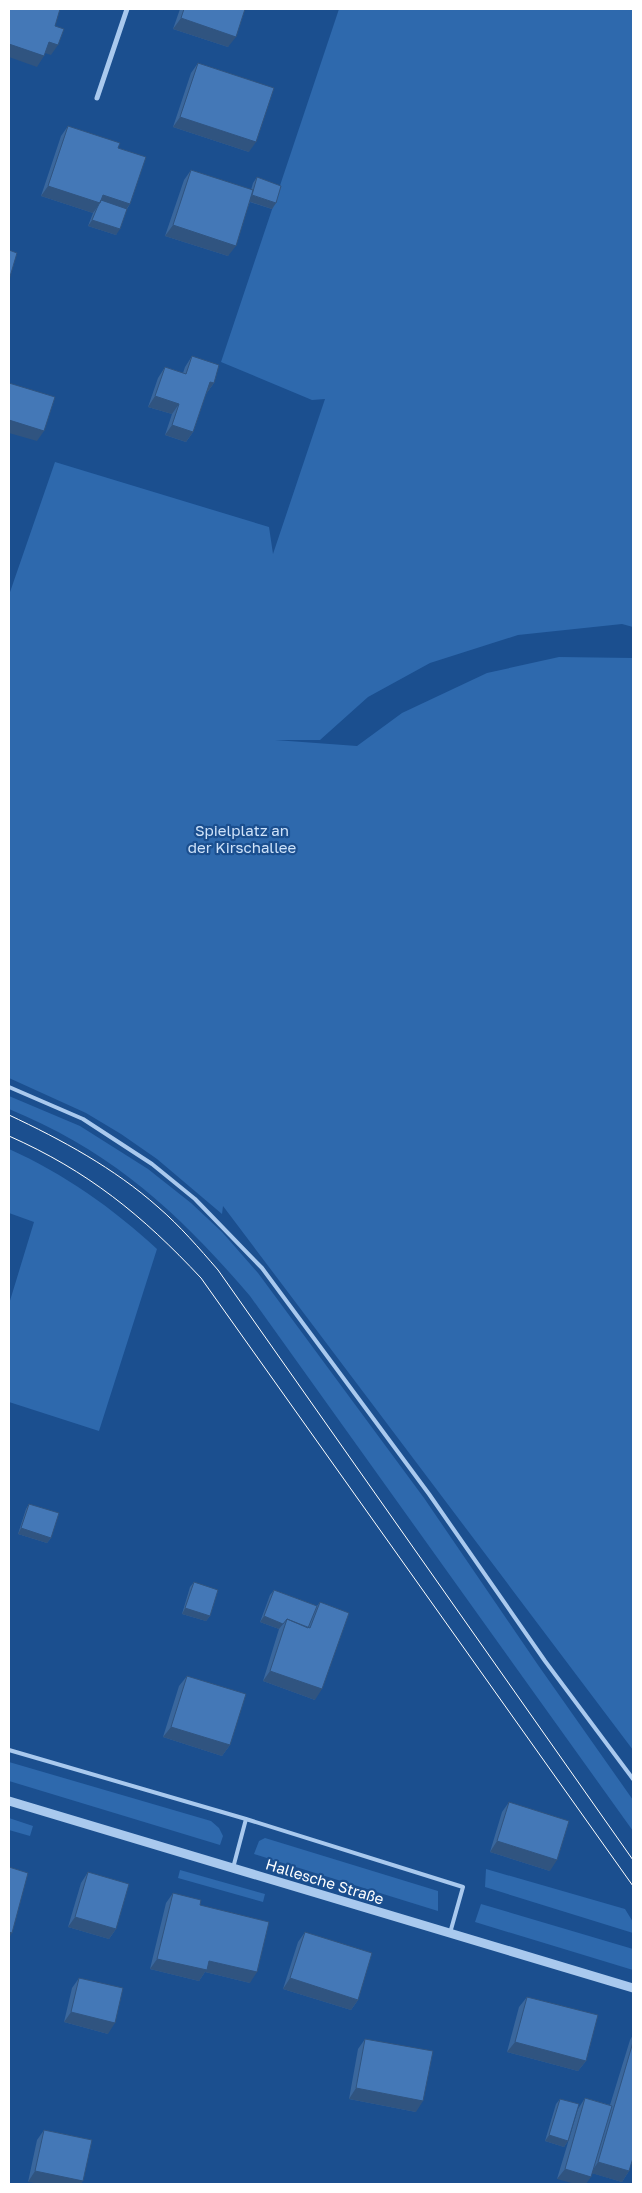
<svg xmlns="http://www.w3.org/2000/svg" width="642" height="2193" font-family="'Golos Text',sans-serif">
  <rect width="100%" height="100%" fill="#1b4f8f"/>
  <path fill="#2e69ad" d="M339 9H633V627L622 624 518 635 430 663 368 697 320 740H275L357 746 402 713 487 673 559 657 633 658V1750L223 1206 222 1214 157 1159 121 1134 86 1113 9 1078V595L55 462 269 527 273 554 325 399 312 400 221 362Z
    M9 1096 80 1126 148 1169 191 1203 222 1232 258 1273 424 1498 538 1665 633 1800V1831L250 1296C178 1212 113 1152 9 1109Z
    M9 1149C63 1173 114 1209 157 1249L99 1431 9 1402V1304L34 1222 9 1213Z
    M9 1762 211 1821 219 1828 223 1836 220 1845 9 1781Z
    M9 1818 33 1826 30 1836 9 1830Z
    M265 1838 438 1891V1911L254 1854 259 1841Z
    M486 1869 625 1909 633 1922V1933L485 1887Z
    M180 1870 265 1894 263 1902 178 1878Z
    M481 1904 633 1949V1970L475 1922Z"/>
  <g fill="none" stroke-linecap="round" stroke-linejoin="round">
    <path stroke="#a9c9ee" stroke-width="4" d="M9 1087 83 1119 152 1164 195 1199 262 1268 429 1494 545 1661 633 1779
      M9 1750 246 1819 463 1887 450 1933
      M233 1868 246 1819"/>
    <path stroke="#a9c9ee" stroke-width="5" d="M97 98 127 9"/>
    <path stroke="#a9c9ee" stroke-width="9" d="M9 1801 633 1988"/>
    <path stroke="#fff" stroke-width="1" d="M9 1115C62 1140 114 1168 158 1207 180 1226 199 1248 218 1270L633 1860
      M9 1136C88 1171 142 1215 201 1278L633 1886"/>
  </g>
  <path fill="#3a679d" d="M180 9H245L228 47 173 29Z
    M198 63 249 152 173 127 191 73Z
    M68 126 118 148 130 204 127 209 116 235 88 226 93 213 41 196 61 136Z
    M191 170 251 190 253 183 257 177 276 203 272 209 250 202 228 256 165 236 184 180Z
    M192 356 214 383 206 394V393L193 432 186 442 165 435 172 414 148 407 158 378 165 367 183 373 185 367Z
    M29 1504 51 1538 47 1543 18 1534 26 1509Z
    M194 1582 210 1616 206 1621 182 1614 190 1587Z
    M274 1590 317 1606 320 1602 315 1700 263 1681 279 1629 260 1622 270 1595Z
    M187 1676 230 1745 222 1756 163 1737 179 1686Z
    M509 1802 550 1871 490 1852 502 1812Z
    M88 1872 116 1929 109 1939 68 1927 81 1883Z
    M173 1893 200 1905 250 1983 205 1972 199 1981 150 1969 166 1903Z
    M305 1932 358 2000 351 2010 283 1989 298 1942Z
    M79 1978 108 2034 64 2022 72 1988Z
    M527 1997 586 2061 578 2071 507 2052 519 2007Z
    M633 2035V2158L629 2171 622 2182 592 2173 557 2179 578 2109 585 2098 610 2105 630 2040Z
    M365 2039 416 2112 349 2099 358 2049Z
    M560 2099 568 2141 564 2147 545 2141 556 2104Z
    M44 2130 92 2140 28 2182 37 2140Z"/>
  <path fill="#305480" d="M181 18 236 37 228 47 173 29Z
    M49 42 58 45 51 55 42 52Z
    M9 44 44 56 37 67 9 57Z
    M180 117 256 142 249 152 173 127Z
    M48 186 103 195 130 204 123 214 98 206 93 213 41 196Z
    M251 195 276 203 272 209 248 201Z
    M92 220 120 229 116 235 88 226Z
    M173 225 236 246 228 256 165 236Z
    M210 382 214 383 206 394 202 392Z
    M155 396 179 404 172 414 148 407Z
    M9 420 44 431 37 441 9 433Z
    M172 425 193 432 186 442 165 435Z
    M21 1528 51 1538 47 1543 18 1534Z
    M185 1608 210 1616 206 1621 182 1614Z
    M264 1616 283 1624 279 1629 260 1622Z
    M270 1671 322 1689 315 1700 263 1681Z
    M171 1727 230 1745 222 1756 163 1737Z
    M497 1841 557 1860 550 1871 490 1852Z
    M75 1917 116 1929 109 1939 68 1927Z
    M9 1932 12 1933 9 1938Z
    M157 1959 209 1961 257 1972 250 1983 205 1972 199 1981 150 1969Z
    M290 1978 358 2000 351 2010 283 1989Z
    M71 2012 115 2023 108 2034 64 2022Z
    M515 2042 586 2061 578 2071 507 2052Z
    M356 2088 423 2101 416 2112 349 2099Z
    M549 2135 568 2141 564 2147 545 2141Z
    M598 2162 629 2171 622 2182 591 2173Z
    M565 2169 591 2177 586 2184H575L557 2179Z
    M35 2171 83 2181 81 2184H41L28 2182Z"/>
  <path fill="#4478b7" stroke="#305480" d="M9 9H60L55 26 64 29 58 45 49 42 44 56 9 44Z
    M184 9H245L236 37 181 18Z
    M198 63 274 88 256 142 180 117Z
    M68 126 120 143 118 148 146 157 130 204 103 195 100 203 48 186Z
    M191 170 253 190 236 246 173 225Z
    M257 177 281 186 276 203 252 195Z
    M101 200 127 209 120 229 92 220 97 208Z
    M9 250 17 253 9 280Z
    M192 356 219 365 214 383 210 382 193 432 172 425 179 404 155 396 165 367 186 374Z
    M9 383 55 397 44 431 9 420Z
    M29 1504 59 1513 51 1538 21 1528Z
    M194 1582 218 1590 210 1616 185 1608Z
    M274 1590 317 1606 308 1628 287 1619 283 1624 264 1616Z
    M320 1602 349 1613 322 1689 270 1671 287 1619 310 1628Z
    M187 1676 246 1694 230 1745 171 1727Z
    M509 1802 569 1821 557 1860 497 1841Z
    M9 1867 28 1873 12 1933 9 1932Z
    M88 1872 129 1884 116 1929 75 1917Z
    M173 1893 201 1900 200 1905 269 1922 257 1972 209 1961 207 1970 157 1959Z
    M305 1932 372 1953 358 2000 290 1978Z
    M79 1978 123 1988 115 2023 71 2012Z
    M527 1997 598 2015 586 2061 515 2042Z
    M365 2039 433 2051 423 2101 356 2088Z
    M633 2042V2158L629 2171 598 2162Z
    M585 2098 612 2106 591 2177 565 2169Z
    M560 2099 579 2104 568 2141 549 2135Z
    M44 2130 92 2140 83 2181 35 2171Z"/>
  <g text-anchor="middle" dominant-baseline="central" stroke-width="4.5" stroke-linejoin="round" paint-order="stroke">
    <g font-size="15" fill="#cfe3fa" stroke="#1b4f8f">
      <text x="242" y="830">Spielplatz an<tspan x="242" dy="17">der Kirschallee</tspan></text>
    </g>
    <g font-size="15" fill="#fff" stroke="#1b4f8f">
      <text transform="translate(325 1881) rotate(17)">Hallesche Straße</text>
    </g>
  </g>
  <rect width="642" height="2193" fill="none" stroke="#ffffff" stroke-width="20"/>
</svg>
